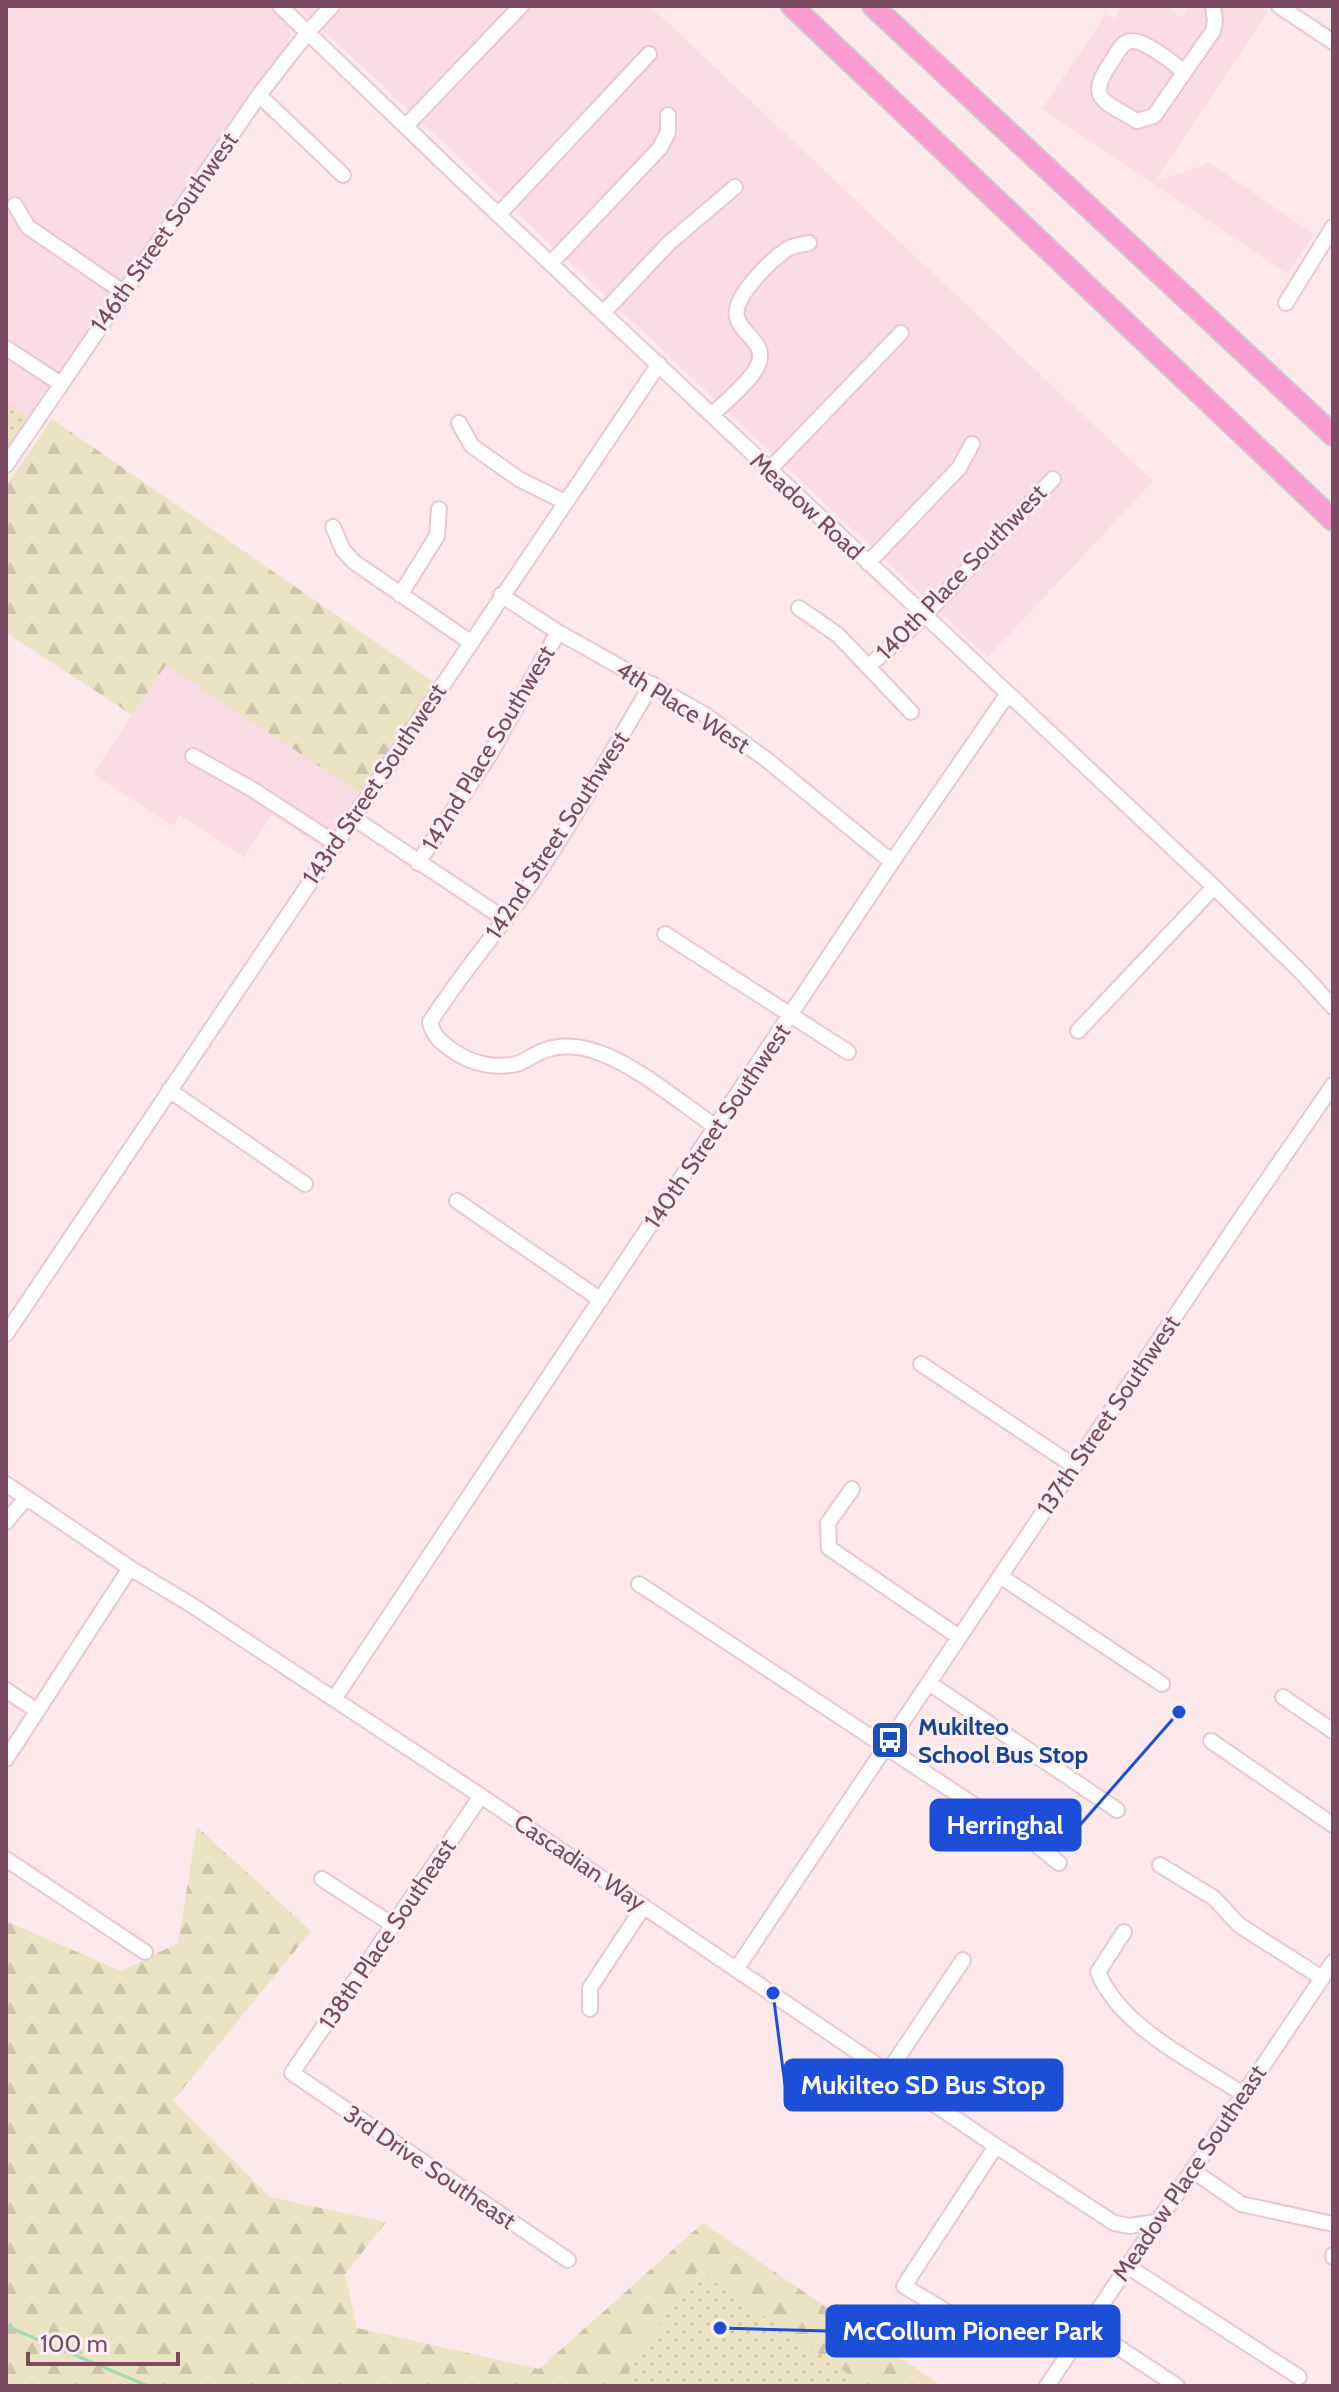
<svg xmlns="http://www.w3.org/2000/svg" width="1339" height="2392" font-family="Cabin,sans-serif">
  <defs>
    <pattern id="forest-firs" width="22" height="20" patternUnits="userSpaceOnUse" patternTransform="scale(2)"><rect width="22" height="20" fill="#ece3c5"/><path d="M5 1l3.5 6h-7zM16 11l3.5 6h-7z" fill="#cec4ac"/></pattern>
    <pattern id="park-dots" width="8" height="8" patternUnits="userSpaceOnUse" patternTransform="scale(2)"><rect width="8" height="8" fill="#ece3c5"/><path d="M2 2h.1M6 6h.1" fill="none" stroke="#cec4ac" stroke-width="1.8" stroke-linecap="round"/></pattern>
  </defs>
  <rect width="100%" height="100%" fill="#fde8ec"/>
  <path fill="#fadce4" d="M6 6H264L285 20 290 33 287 47 32 420 6 403Z
    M298 6H650L1153 481 988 657Z
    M1122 6H1165L1182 17 1190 6H1259L1268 12 1155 182 1209 163 1314 234 1287 274 1042 109 1106 14 1114 19Z
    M165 664 361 794 324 849 272 815 244 857 180 815 172 826 93 774Z"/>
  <path fill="url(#forest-firs)" d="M52 419 435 683 361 794 166 665 132 715 6 633V486Z
    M197 1827 311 1931 173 2101 270 2197 386 2222 345 2274 357 2328 539 2369 703 2223 942 2386H6V1921L121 1971 178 1943Z"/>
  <path fill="url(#park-dots)" d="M6 402 32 420 6 458Z
    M698 2271 866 2386H618Z"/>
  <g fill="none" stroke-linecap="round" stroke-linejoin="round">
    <path stroke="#a0dbb4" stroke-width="3" d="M6 2326 148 2386"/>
    <g stroke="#e8c7d3" stroke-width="18">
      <path id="minor" d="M280 6 453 172 1214 887 1302 973 1333 1007
        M1279 6 1333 42
        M1185 72C1174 64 1144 39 1131 41 1122 42 1118 51 1114 58 1085 99 1101 99 1137 121L1154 116 1213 31 1215 21 1213 6
        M259 95 343 175
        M406 126 521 6
        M15 205 28 227 123 292
        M499 214 649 54
        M552 262 660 148 668 132V115
        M1286 303 1333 227
        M604 312 669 243 735 187
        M6 348 61 384
        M712 415C725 402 752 380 758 365 768 343 741 335 737 317 732 298 770 261 786 250 792 245 801 245 809 243
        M459 423 472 446 519 479 565 502
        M6 465 259 95 308 32 332 6
        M769 470 901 333
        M333 527 343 550 354 562 470 642
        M868 563 959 468 972 444
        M400 595 437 536 439 509
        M501 595 558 632 704 714 767 760 892 862
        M799 608 838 635 911 712
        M869 666 924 616 1053 479
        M652 684C614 747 579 812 538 873 504 925 463 970 430 1022 433 1036 441 1042 452 1050 470 1063 493 1069 516 1064 525 1062 534 1054 543 1051 560 1044 581 1046 597 1052 635 1064 682 1104 716 1127
        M193 756 255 791 335 843
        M352 817 506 920
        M418 863 489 756 558 632
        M665 934 848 1052
        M1078 1031 1214 887
        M169 1090 305 1184
        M457 1201 601 1300
        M6 1334 659 364
        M921 1364 1074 1466
        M6 1484 130 1568 190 1604 481 1796 996 2146 1114 2223 1130 2226 1156 2222
        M852 1489 828 1523 829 1548 959 1637
        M6 1522 26 1498
        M1000 1576 1162 1684
        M639 1584 983 1811 1000 1826 1027 1837 1059 1863
        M929 1683 1117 1810
        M6 1690 37 1711
        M1283 1697 1333 1731
        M334 1699 892 862 1007 695
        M1211 1741 1333 1825
        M6 1759 130 1568
        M481 1796 292 2073 568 2260
        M6 1859 145 1952
        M1160 1865 1214 1898 1239 1925 1322 1978
        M322 1879 393 1925
        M1124 1932 1098 1972C1120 2027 1194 2062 1243 2094
        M737 1968 1233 1230 1333 1085
        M590 2009V1988L644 1906
        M888 2072 963 1960
        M1192 2170 1241 2204 1333 2224
        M1333 2257V2255
        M1127 2266 1299 2377
        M949 2313 904 2286 996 2146
        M1086 2326 1177 2386
        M1047 2386 1333 1962"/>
    </g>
    <g stroke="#d4c5cc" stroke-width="24">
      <path id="highway" d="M792 6 1333 520
        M873 6 1333 435"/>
    </g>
    <use href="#minor" stroke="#fff" stroke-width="14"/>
    <use href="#highway" stroke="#fa9cd1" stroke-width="20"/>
  </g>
  <defs>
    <g id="bus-square" transform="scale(2)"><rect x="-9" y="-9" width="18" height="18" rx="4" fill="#1a4fb4" stroke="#ffeff3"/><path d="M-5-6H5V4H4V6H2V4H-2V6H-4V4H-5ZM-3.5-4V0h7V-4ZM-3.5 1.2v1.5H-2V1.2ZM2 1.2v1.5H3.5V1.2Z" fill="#fff"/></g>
  </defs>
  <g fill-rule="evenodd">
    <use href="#bus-square" x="890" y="1740"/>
  </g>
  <g text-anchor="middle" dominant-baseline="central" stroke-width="6" stroke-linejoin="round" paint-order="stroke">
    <g font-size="24" fill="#794a60" stroke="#ffeff3">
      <text transform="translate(164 232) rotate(-55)">146th Street Southwest</text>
      <text transform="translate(807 506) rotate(43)">Meadow Road</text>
      <text transform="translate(961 572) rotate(-46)">140th Place Southwest</text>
      <text transform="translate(683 707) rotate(32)">4th Place West</text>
      <text transform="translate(488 748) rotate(-59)">142nd Place Southwest</text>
      <text transform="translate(374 784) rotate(-56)">143rd Street Southwest</text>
      <text transform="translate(557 835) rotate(-57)">142nd Street Southwest</text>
      <text transform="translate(717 1126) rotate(-56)">140th Street Southwest</text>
      <text transform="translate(1108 1415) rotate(-56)">137th Street Southwest</text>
      <text transform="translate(580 1862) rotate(34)">Cascadian Way</text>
      <text transform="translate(387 1934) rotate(-56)">138th Place Southeast</text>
      <text transform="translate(430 2167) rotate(34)">3rd Drive Southeast</text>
      <text transform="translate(1189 2173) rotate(-56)">Meadow Place Southeast</text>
    </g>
    <g font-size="24" font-weight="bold" fill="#164399" stroke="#ffeff3" text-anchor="start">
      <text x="918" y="1726">Mukilteo<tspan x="918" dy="28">School Bus Stop</tspan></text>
    </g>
  </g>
  <path fill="none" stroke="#1d4ed8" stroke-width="3" d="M1179 1712L1080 1825M773 1993L785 2085M720 2328L827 2331"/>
  <g fill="#1d4ed8" stroke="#ffeff3" stroke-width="3">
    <circle cx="1179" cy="1712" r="8"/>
    <circle cx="773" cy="1993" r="8"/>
    <circle cx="720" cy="2328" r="8"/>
  </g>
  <g fill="#1d4ed8" stroke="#1d4ed8" stroke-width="3">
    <rect x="931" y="1800" width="149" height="50" rx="8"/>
    <rect x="785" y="2060" width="277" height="50" rx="8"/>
    <rect x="827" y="2306" width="292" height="50" rx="8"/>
  </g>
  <g font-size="26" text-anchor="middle" font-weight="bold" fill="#fff">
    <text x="1005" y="1834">Herringhal</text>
    <text x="923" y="2094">Mukilteo SD Bus Stop</text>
    <text x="973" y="2340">McCollum Pioneer Park</text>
  </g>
  <rect width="1339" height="2392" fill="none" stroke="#794a60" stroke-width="16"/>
  <path d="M28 2352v12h150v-12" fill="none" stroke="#794a60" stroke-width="4"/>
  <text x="40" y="2352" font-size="24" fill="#794a60" stroke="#ffeff3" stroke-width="6" paint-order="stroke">100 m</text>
</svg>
